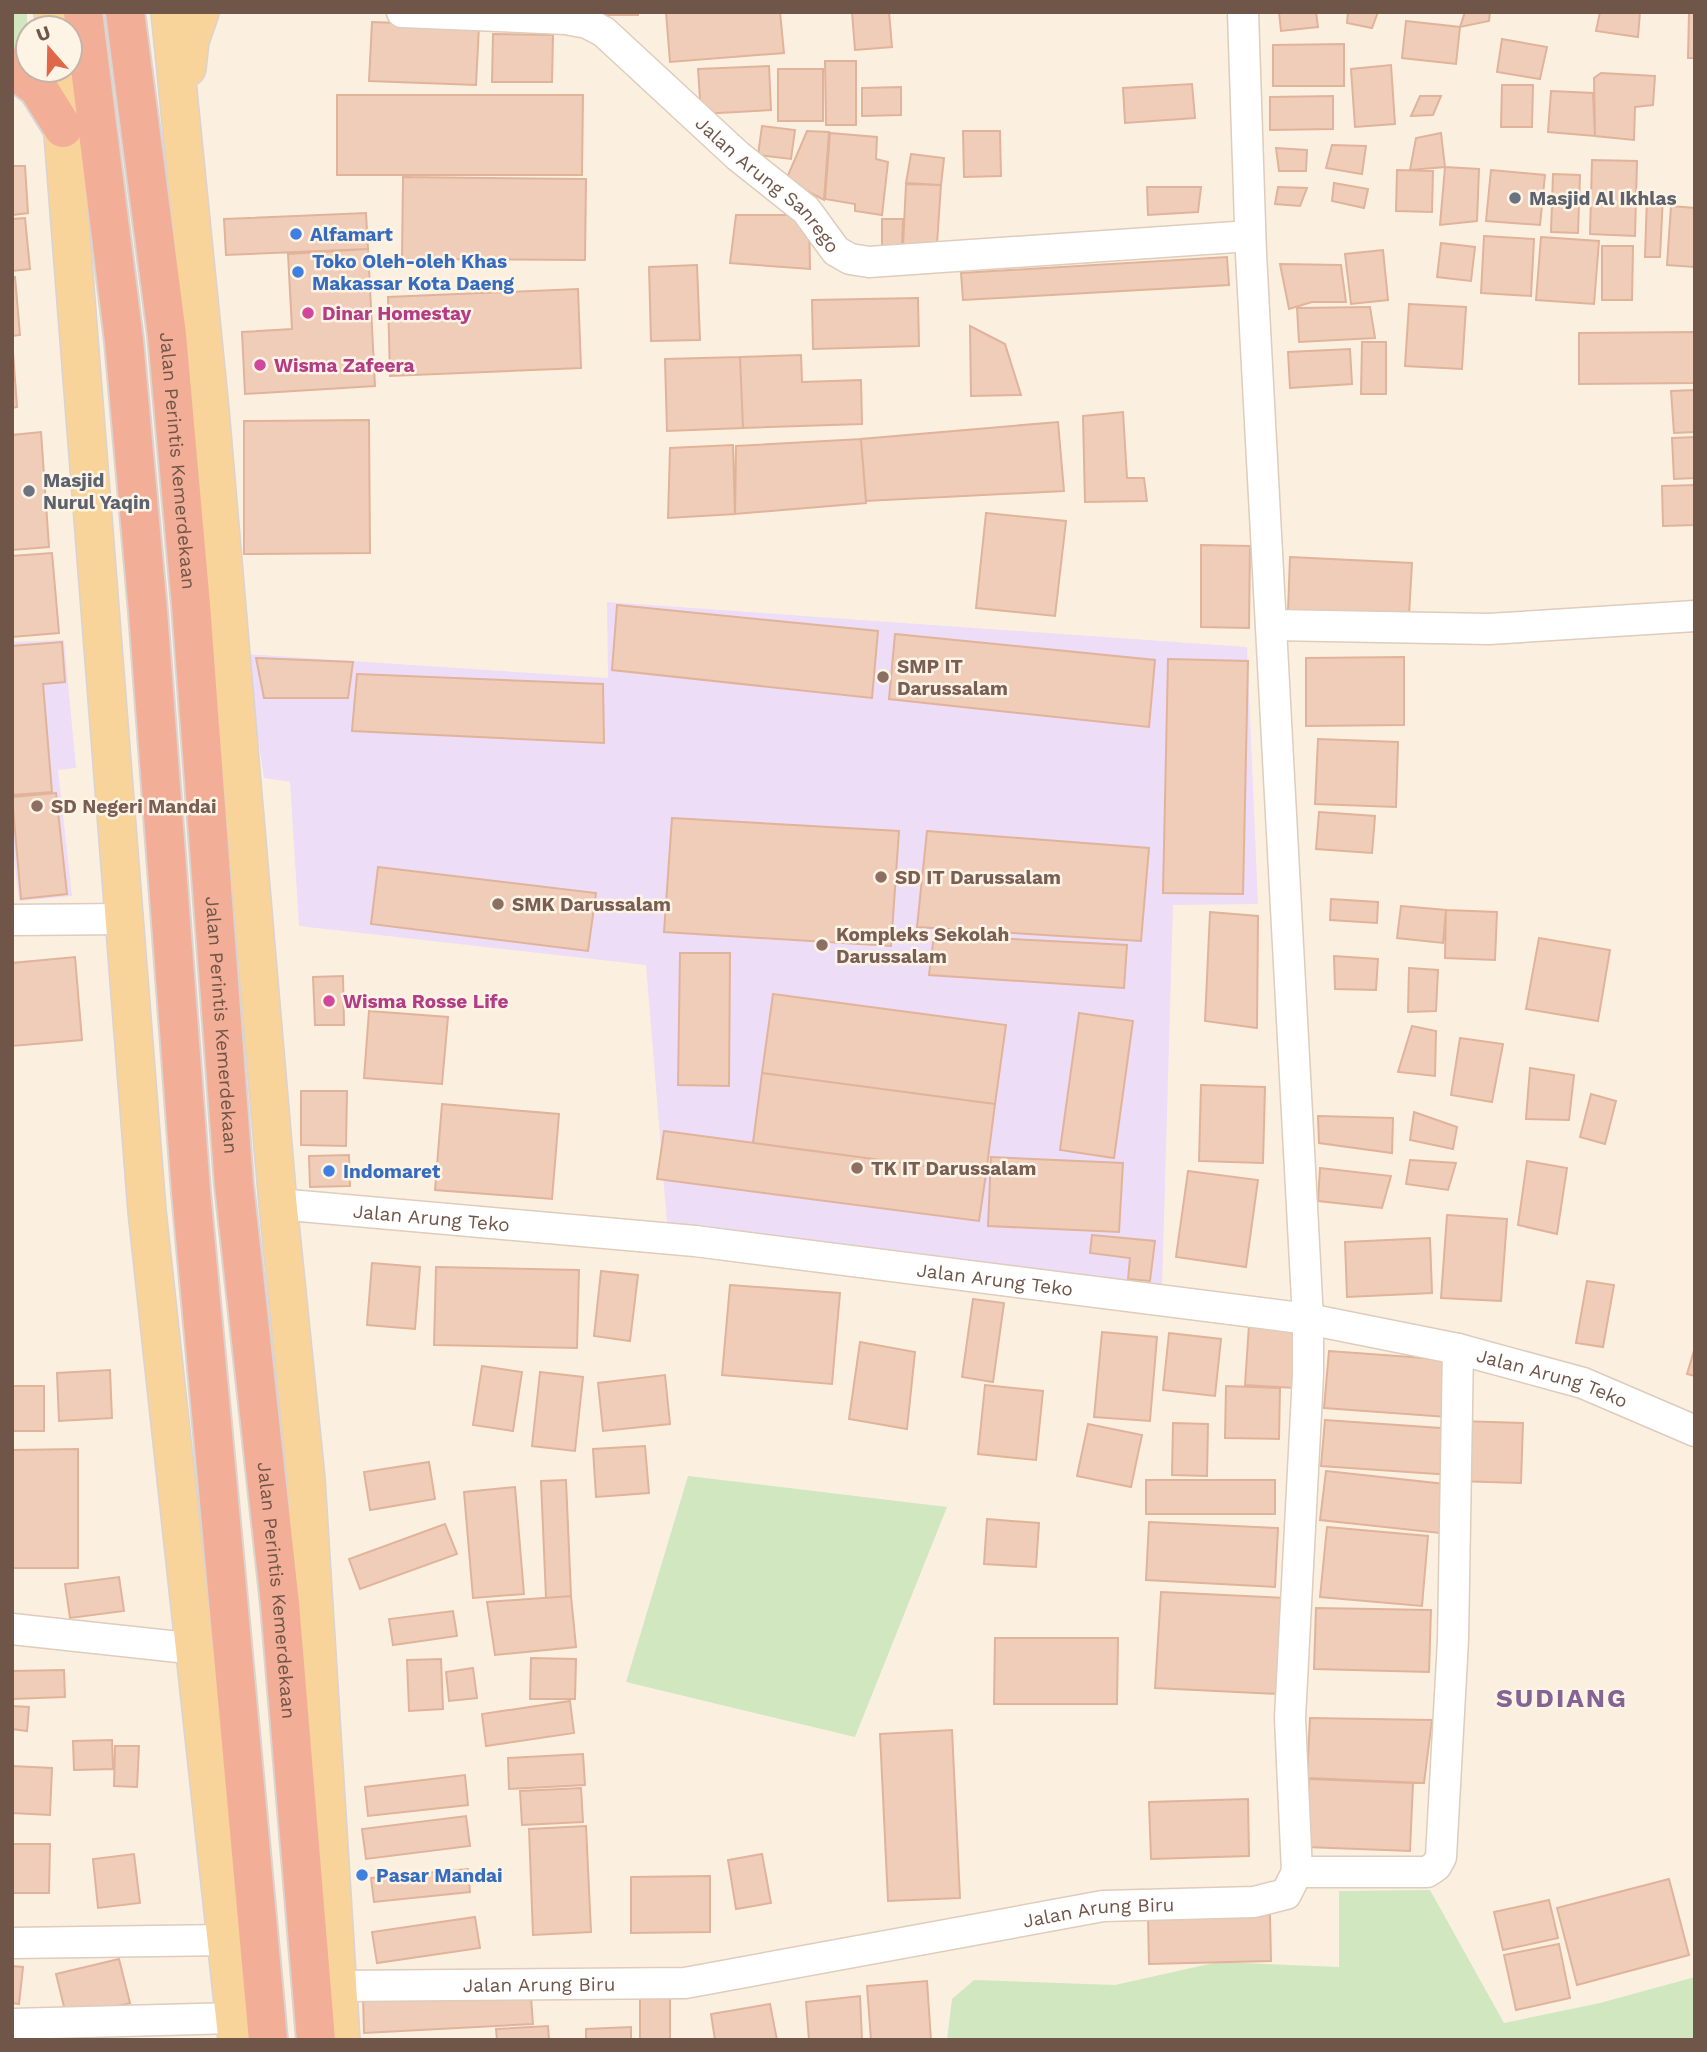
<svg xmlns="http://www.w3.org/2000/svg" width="1707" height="2052" font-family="'Work Sans',sans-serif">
  <rect width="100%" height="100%" fill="#fbf0e0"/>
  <path fill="#edddf7" d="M607 602 1247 647 1258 904 1173 905 1162 1289 667 1223 646 965 299 926 290 782 264 778 245 654 608 678Z
    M64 640 76 768 58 770 72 896 19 901 12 841V642Z"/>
  <path fill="#d0e7c0" d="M12 12H27L28 67 12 57Z
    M688 1476 947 1507 855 1737 626 1682Z
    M1430 1890 1504 2023 1600 2003 1695 1977V2040H947L952 1999 974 1980 1115 1985 1218 1962 1339 1967V1891Z"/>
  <path fill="#efcdb9" stroke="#e1b39a" stroke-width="2" d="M604 12H638V15H604Z
    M666 12H780L784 53 670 62Z
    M852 12H889L892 47 855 50Z
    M1279 12H1316L1318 27 1281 31Z
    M1348 12H1378L1372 28 1347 23Z
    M1465 12H1490L1489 21 1460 27Z
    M1600 12H1640L1638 37 1596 31Z
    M1689 12H1695V58H1688Z
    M1406 21 1460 27 1456 64 1402 58Z
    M372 22 479 26 476 85 369 81Z
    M493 34 553 35 552 82H492Z
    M1502 39 1547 47 1540 79 1497 72Z
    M1344 44V86H1273V45Z
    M825 61H856V125H826Z
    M1391 65 1395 124 1355 127 1351 69Z
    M769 66 771 110 701 114 698 69Z
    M778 69H823V121H778Z
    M1601 73 1655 76 1653 105 1635 107 1634 140 1595 136 1594 78Z
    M1192 84 1195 118 1125 123 1123 88Z
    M1502 85H1533L1532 127H1501Z
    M901 87V115L862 116V88Z
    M1551 91 1593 93 1595 136 1548 132Z
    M337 95H583L582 175H337Z
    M1333 96V129L1270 130V97Z
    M1420 96H1441L1433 115 1411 116Z
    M762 126 795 130 791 159 758 155Z
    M807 131 829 132 824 200 786 180Z
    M963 131H1000L1001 176 964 177Z
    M830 133 877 137 876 159 888 162 882 215 855 211V204L825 199Z
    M1441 133 1445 167 1410 170 1416 138Z
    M1332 145 1366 146 1362 174 1326 168Z
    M1276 148 1307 150 1306 171H1279Z
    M911 154 944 158 941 185 906 183Z
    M1592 160 1637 161 1635 236 1590 234Z
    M12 166H25L28 213 12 215Z
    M1445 167 1479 169 1477 221 1440 225Z
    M1397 170 1433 171 1432 212 1396 211Z
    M1491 170 1545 175 1540 225 1486 221Z
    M1553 174 1580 175 1578 233 1551 232Z
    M403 177 586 179 585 260 402 259Z
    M1334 183 1368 189 1364 208 1332 201Z
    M906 184 941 185 937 244 903 246Z
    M1147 187H1201L1198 212 1148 215Z
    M1278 187 1307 188 1300 206 1275 204Z
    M1647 195 1663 196 1660 257H1645Z
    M1671 206 1695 208V267L1667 265Z
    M366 213 368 249 226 255 224 219Z
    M736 215H809L810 269 730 263Z
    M25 218 30 269 12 271V219Z
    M882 219H903L902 247H882Z
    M1484 236 1534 239 1531 296 1481 293Z
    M1541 237 1599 241 1594 304 1536 300Z
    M1441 243 1475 247 1471 281 1437 277Z
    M1602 246H1633L1632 300H1602Z
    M368 249 375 386 245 394 242 332 292 329 288 254Z
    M1383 250 1388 300 1351 304 1345 254Z
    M1227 257 1229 285 963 300 961 273Z
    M1280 264 1341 265 1346 302H1312L1289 309Z
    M697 265 700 340 651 341 649 267Z
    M12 277H15L20 335 12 336Z
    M578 289 581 368 390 376 388 297Z
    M918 298 919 346 813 349 812 300Z
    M1409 304 1466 307 1462 369 1405 366Z
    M1370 307 1375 338 1299 342 1297 308Z
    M970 326 1005 344 1021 395 971 396Z
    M1695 332V383L1579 384V333Z
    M1362 342H1386V394H1361Z
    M1350 349 1352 384 1290 388 1288 352Z
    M13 352 17 407 12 408V352Z
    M801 355 802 382 861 380 862 424 743 428 740 357Z
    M740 357 743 428 667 431 665 359Z
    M1695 390V432L1674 433 1671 391Z
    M1123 412 1127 478H1144L1147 501 1085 502 1083 416Z
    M369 420 370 553 244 554V421Z
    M1058 422 1064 491 866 501 861 439Z
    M41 432 49 547 12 550V435Z
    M1695 437V478L1674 479 1672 438Z
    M861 439 866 503 735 514 736 446Z
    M733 445 735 514 668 518 670 448Z
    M1695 485V525L1663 526 1662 486Z
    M986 513 1066 521 1055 616 976 608Z
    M1201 545 1250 546 1249 628 1201 627Z
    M52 553 59 633 12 637V556Z
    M1290 557 1412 563 1409 616 1288 611Z
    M617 605 878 631 872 698 612 670Z
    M895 634 1155 660 1149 727 889 699Z
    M62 642 65 682 43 684 52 792 12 795V646Z
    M1404 657V725L1306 726V658Z
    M256 658 353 662 348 698H264Z
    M1168 659 1248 661 1243 894 1163 893Z
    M357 674 603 684 604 743 352 731Z
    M1318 739 1398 742 1396 807 1315 804Z
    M56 793 67 894 21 899 12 797Z
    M1319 812 1375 816 1372 853 1316 849Z
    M672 818 899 831 891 946 664 932Z
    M927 831 1149 848 1141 941 917 927Z
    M378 867 596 893 588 951 371 924Z
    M1331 899 1378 902 1377 923 1330 920Z
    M1401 906 1446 910 1443 943 1397 938Z
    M1446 910 1497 912 1495 960 1445 958Z
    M1210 912 1258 916 1257 1028 1205 1021Z
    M934 935 1127 945 1124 988 929 975Z
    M1539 938 1610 950 1598 1021 1526 1009Z
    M680 953H730L729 1086 678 1085Z
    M1334 956 1378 959 1376 990 1335 989Z
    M75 957 82 1040 12 1046V963Z
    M1409 968 1438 970 1436 1011 1408 1012Z
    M343 976 344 1025H315L313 977Z
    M773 994 1006 1025 995 1104 762 1073Z
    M369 1011 448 1017 442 1084 364 1078Z
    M1079 1013 1133 1021 1114 1158 1060 1150Z
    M1412 1026 1436 1031 1435 1076 1398 1072Z
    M1460 1038 1503 1044 1492 1102 1451 1095Z
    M1530 1068 1574 1075 1569 1120 1526 1119Z
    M762 1073 995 1104 986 1174 753 1143Z
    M1201 1085 1265 1087 1263 1163 1199 1161Z
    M301 1091H347L346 1146 301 1145Z
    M1591 1094 1616 1101 1605 1144 1580 1137Z
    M442 1104 559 1114 552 1199 435 1190Z
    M1414 1112 1457 1127 1453 1149 1410 1140Z
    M1318 1116 1393 1118 1392 1153 1319 1143Z
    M664 1131 986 1174 979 1221 657 1179Z
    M349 1155 350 1186 310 1187 309 1156Z
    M991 1157 1123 1163 1119 1232 988 1226Z
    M1410 1160 1456 1163 1448 1190 1406 1184Z
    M1527 1161 1567 1168 1557 1234 1518 1225Z
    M1320 1168 1391 1176 1382 1208 1318 1201Z
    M1188 1171 1258 1180 1246 1267 1176 1257Z
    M1447 1215 1507 1219 1501 1301 1441 1298Z
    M1092 1235 1155 1241 1150 1281 1128 1279 1130 1258 1090 1253Z
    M1430 1238 1432 1293 1347 1297 1345 1242Z
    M372 1263 420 1267 415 1329 367 1325Z
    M436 1267 579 1270 577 1348 434 1345Z
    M601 1271 638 1275 630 1341 594 1336Z
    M1587 1281 1614 1285 1603 1347 1576 1343Z
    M730 1285 840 1293 832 1384 722 1375Z
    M973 1299 1004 1303 993 1382 962 1377Z
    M1249 1325 1298 1329 1294 1388 1245 1385Z
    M1102 1332 1157 1337 1150 1421 1094 1417Z
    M1169 1333 1221 1339 1215 1396 1163 1390Z
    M860 1342 915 1352 907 1429 849 1419Z
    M1695 1347V1376L1687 1374Z
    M1329 1351 1451 1360 1447 1417 1324 1408Z
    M482 1366 522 1372 513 1431 473 1425Z
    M110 1370 112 1418 59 1421 57 1373Z
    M540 1372 583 1377 575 1451 532 1446Z
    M665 1375 670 1424 603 1431 598 1383Z
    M985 1385 1043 1391 1036 1460 978 1454Z
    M12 1386H44V1431H12Z
    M1226 1386 1280 1388 1279 1439 1225 1438Z
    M1325 1420 1455 1429 1451 1475 1321 1466Z
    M1458 1421 1523 1423 1521 1483 1455 1481Z
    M1173 1423 1208 1424 1207 1476 1172 1475Z
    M1088 1424 1142 1435 1131 1487 1077 1476Z
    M645 1446 649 1493 596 1497 593 1449Z
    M78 1449V1568H12V1450Z
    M429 1462 435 1499 370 1510 364 1472Z
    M1326 1471 1454 1485 1449 1534 1320 1520Z
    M566 1480 571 1596 546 1598 541 1481Z
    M1146 1480H1275V1514H1146Z
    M515 1487 524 1594 473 1598 464 1492Z
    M987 1519 1039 1523 1036 1567 984 1564Z
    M1149 1522 1278 1528 1275 1587 1146 1580Z
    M445 1524 457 1554 360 1589 349 1559Z
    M1327 1527 1428 1536 1422 1606 1320 1597Z
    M119 1577 124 1611 70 1618 65 1584Z
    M1161 1592 1285 1598 1279 1694 1155 1688Z
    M571 1596 576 1647 495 1655 487 1602Z
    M1316 1608 1431 1610 1429 1672 1314 1669Z
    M453 1611 457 1636 393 1645 389 1619Z
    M995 1638H1118L1117 1704H994Z
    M531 1658 576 1659 575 1699H530Z
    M441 1659 443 1709 409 1711 407 1660Z
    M473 1668 477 1698 449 1701 446 1672Z
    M64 1670 65 1697 12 1699V1671Z
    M570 1701 574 1733 486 1746 482 1714Z
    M12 1706 29 1707 27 1731 12 1729Z
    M1310 1718 1432 1720 1424 1783 1307 1778Z
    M952 1730 960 1898 888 1901 880 1734Z
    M112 1740 113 1769 74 1770 73 1741Z
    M115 1746H139L137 1787 114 1786Z
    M583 1754 585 1785 509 1789 508 1758Z
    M12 1766 52 1768 50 1815 12 1813Z
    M465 1775 468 1805 368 1816 365 1787Z
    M1309 1779 1413 1783 1410 1851 1306 1847Z
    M581 1788 583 1822 522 1825 520 1791Z
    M1248 1799 1249 1856 1151 1859 1149 1802Z
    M466 1816 470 1846 366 1859 362 1829Z
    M586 1826 591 1932 533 1935 529 1829Z
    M12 1844H50L49 1893H12Z
    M134 1854 140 1903 98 1908 93 1859Z
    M762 1854 771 1903 736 1909 728 1860Z
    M468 1869 470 1892 374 1902 371 1878Z
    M710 1876V1932L631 1933V1877Z
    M1669 1879 1689 1955 1577 1985 1557 1908Z
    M1549 1900 1558 1938 1503 1950 1494 1912Z
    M1270 1914 1271 1961 1149 1964 1148 1917Z
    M475 1917 480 1948 377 1963 372 1932Z
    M1559 1944 1570 1998 1516 2010 1504 1955Z
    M119 1959 130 2003 67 2019 56 1974Z
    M12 1966 23 1967 19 2004 12 2003Z
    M927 1981 931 2040H871L867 1986Z
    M530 1984 533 2024 364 2033 363 1996Z
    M670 1988V2040H640V1989Z
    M860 1996 862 2040H809L806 2002Z
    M770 2004 777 2040H715L711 2014Z
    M94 2025 96 2040H45L44 2033Z
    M548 2026 549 2040H497L496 2029Z
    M631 2027V2040H586V2029Z"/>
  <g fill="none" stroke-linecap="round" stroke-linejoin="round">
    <g stroke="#deccbc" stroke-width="33">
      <g id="minor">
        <path id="s1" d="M402 12 566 19 587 23 604 32 738 156 806 210 836 251 850 259 869 262 1250 236"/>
        <path d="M1273 625 1489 629 1695 616"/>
        <path d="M12 920 126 919"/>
        <path id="s2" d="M278 1204 695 1241 1308 1319 1458 1349 1583 1383 1695 1431"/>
        <path d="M12 1629 197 1649"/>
        <path d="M1297 1872H1427L1436 1866 1441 1857 1453 1640 1458 1349"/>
        <path d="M12 1943 227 1940"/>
        <path id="s3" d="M339 1986 685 1983 1103 1906 1254 1902 1286 1894 1297 1872 1290 1718 1308 1375V1319L1251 254 1243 12"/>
        <path d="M12 2024 235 2018"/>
      </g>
    </g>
    <g stroke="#dad3d0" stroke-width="40">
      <path id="major" d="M53 12 55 28
        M170 12 210 410 278 1204 306 1479 341 2040
        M187 68 190 41 200 12
        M58 70 147 1211 237 2040"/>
    </g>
    <g stroke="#dad3d0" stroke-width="42">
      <g id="highway">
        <path d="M83 12 124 341 148 612 191 1192 268 2040"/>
        <path id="s4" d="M125 12 167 335 191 605 234 1185 280 1604 316 2040"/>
        <path d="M12 68 38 88 63 128"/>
      </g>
    </g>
    <use href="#minor" stroke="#fff" stroke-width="30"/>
    <use href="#major" stroke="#f8d39a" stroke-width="37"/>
    <use href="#highway" stroke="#f3ae98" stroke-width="38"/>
  </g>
  <g fill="#6b7280" stroke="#fef4e5" stroke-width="2.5">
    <circle cx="1515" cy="198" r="7"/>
    <circle cx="29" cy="491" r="7"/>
  </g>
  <g fill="#3f7fe0" stroke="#fef4e5" stroke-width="2.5">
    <circle cx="296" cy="234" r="7"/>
    <circle cx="298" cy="272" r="7"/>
    <circle cx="329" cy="1171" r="7"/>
    <circle cx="362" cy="1875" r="7"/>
  </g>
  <g fill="#d1479c" stroke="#fef4e5" stroke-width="2.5">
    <circle cx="308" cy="313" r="7"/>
    <circle cx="260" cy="365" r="7"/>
    <circle cx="329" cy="1001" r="7"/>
  </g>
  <g fill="#8d6e63" stroke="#fef4e5" stroke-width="2.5">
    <circle cx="883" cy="677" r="7"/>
    <circle cx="37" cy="806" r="7"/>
    <circle cx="881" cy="877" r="7"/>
    <circle cx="498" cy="904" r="7"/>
    <circle cx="822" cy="945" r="7"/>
    <circle cx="857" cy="1168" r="7"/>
  </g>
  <g text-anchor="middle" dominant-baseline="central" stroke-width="5" stroke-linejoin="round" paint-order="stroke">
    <g font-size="19" fill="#705649" stroke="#fef4e5">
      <text stroke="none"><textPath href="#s1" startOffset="429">Jalan Arung Sanrego</textPath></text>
      <text stroke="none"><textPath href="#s4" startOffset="452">Jalan Perintis Kemerdekaan</textPath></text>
      <text stroke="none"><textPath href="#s4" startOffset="1018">Jalan Perintis Kemerdekaan</textPath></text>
      <text stroke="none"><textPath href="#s2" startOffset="154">Jalan Arung Teko</textPath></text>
      <text stroke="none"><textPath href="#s2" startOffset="721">Jalan Arung Teko</textPath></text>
      <text stroke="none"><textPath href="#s2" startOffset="1288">Jalan Arung Teko</textPath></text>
      <text stroke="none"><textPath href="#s4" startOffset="1586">Jalan Perintis Kemerdekaan</textPath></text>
      <text stroke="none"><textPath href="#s3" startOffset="766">Jalan Arung Biru</textPath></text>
      <text stroke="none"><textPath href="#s3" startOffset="200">Jalan Arung Biru</textPath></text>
    </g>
    <g font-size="19" font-weight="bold" fill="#5b616d" stroke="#fef4e5" text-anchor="start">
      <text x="1529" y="198">Masjid Al Ikhlas</text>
      <text x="43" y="480">Masjid<tspan x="43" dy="22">Nurul Yaqin</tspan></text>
    </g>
    <g font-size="19" font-weight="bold" fill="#366cbe" stroke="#fef4e5" text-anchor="start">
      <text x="310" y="234">Alfamart</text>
      <text x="312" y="261">Toko Oleh-oleh Khas<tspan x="312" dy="22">Makassar Kota Daeng</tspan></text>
      <text x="343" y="1171">Indomaret</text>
      <text x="376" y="1875">Pasar Mandai</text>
    </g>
    <g font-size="19" font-weight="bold" fill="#b23c85" stroke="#fef4e5" text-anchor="start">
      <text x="322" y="313">Dinar Homestay</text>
      <text x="274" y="365">Wisma Zafeera</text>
      <text x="343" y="1001">Wisma Rosse Life</text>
    </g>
    <g font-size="19" font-weight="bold" fill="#785e54" stroke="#fef4e5" text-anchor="start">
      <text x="897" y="666">SMP IT<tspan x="897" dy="22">Darussalam</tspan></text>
      <text x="51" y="806">SD Negeri Mandai</text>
      <text x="895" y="877">SD IT Darussalam</text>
      <text x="512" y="904">SMK Darussalam</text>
      <text x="836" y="934">Kompleks Sekolah<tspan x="836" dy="22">Darussalam</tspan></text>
      <text x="871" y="1168">TK IT Darussalam</text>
    </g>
    <g font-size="26" font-weight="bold" letter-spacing="2" fill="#836494" stroke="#fef4e5">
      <text x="1562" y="1698">SUDIANG</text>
    </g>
  </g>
  <rect width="1707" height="2052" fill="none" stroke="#705649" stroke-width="28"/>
  <g transform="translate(49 49) rotate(340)"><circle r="33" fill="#fef4e5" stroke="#c5b5a7" stroke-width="2"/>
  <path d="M0-5L12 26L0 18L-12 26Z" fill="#e16749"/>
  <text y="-10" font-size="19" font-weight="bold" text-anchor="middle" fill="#705649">U</text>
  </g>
</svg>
